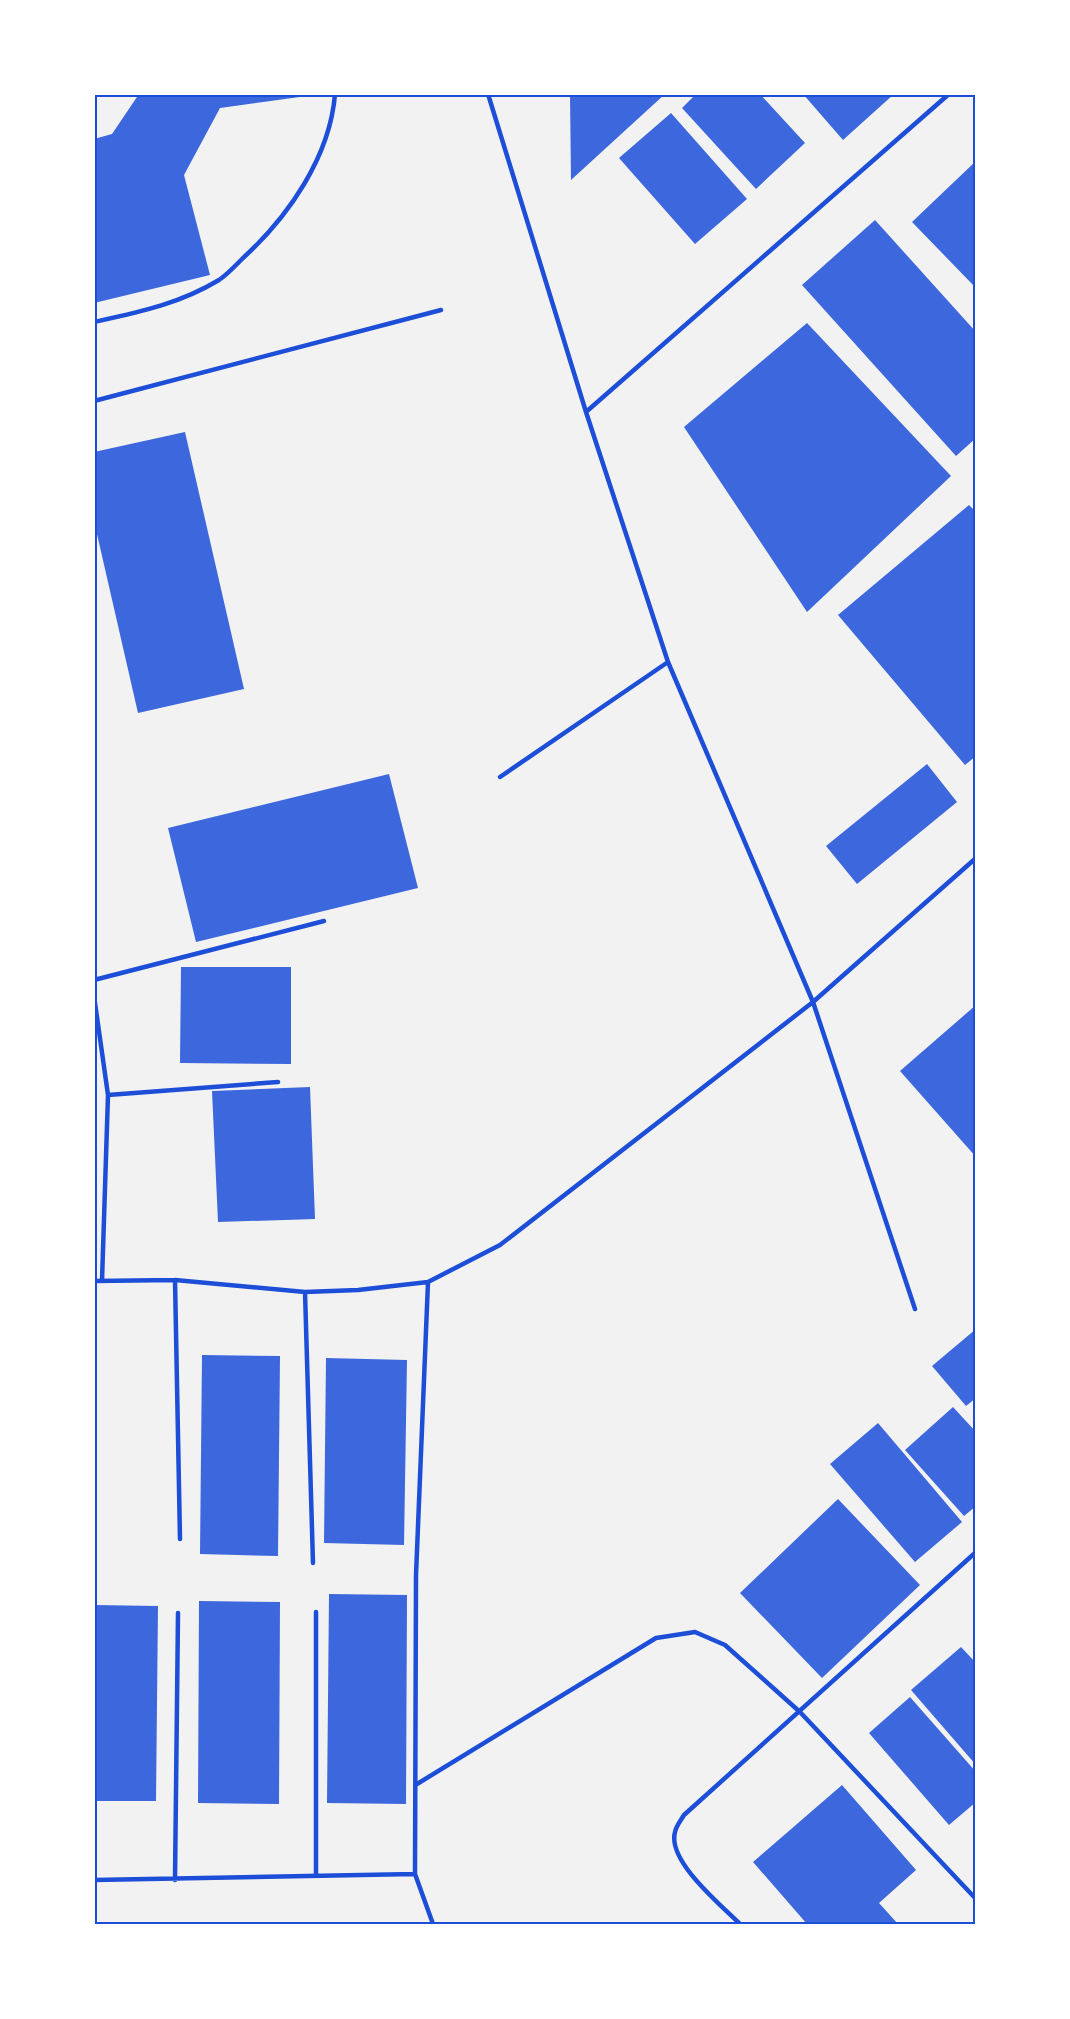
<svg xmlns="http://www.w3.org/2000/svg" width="1070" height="2019" font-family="'Varela Round',sans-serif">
  <rect width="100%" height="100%" fill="#f2f2f2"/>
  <path fill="#3d67dc" d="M139 94 307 96 220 108 184 175 210 275 94 303V139L112 134Z
    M570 94H665L571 180Z
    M696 94H760L805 143 756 189 682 108Z
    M803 94H894L843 140Z
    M671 113 747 199 695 244 619 158Z
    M976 161V288L912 222Z
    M875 220 976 332V438L956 456 802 285Z
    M807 323 951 476 807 612 684 427Z
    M185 432 244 689 138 713 94 521V452Z
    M969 505 976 512V756L965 765 838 615Z
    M927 764 957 802 857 884 826 846Z
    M389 774 418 888 196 942 168 828Z
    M181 967H291V1064L180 1063Z
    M976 1005V1157L900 1071Z
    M310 1087 315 1219 218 1222 212 1091Z
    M976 1329V1398L966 1406 932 1366Z
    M202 1355 280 1356 278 1556 200 1554Z
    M326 1358 407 1360 404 1545 324 1543Z
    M953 1407 976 1432V1506L964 1516 905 1450Z
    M878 1423 962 1522 915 1562 830 1464Z
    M838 1499 920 1585 822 1678 740 1593Z
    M329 1594 407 1595 406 1804 327 1803Z
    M199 1601 280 1602 279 1804 198 1803Z
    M94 1605 158 1606 156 1801H94Z
    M961 1647 976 1663V1765L911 1690Z
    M910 1697 976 1772V1802L949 1825 869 1733Z
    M842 1785 916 1870 879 1903 898 1924H807L753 1862Z"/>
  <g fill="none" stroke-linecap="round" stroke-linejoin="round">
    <path stroke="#1d4ed8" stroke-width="4.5" d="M488 94 586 412 668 662 813 1002 915 1309
      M94 322C140 312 179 304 219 280 228 274 236 265 243 258 288 217 330 157 335 94
      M94 401 441 310
      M586 412 949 94
      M500 777 668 662
      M94 980 324 921
      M94 996 108 1095 102 1281
      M108 1095 278 1082
      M175 1280 180 1539
      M94 1281 175 1280 305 1292 358 1290 428 1282 500 1245 813 1002 976 858
      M428 1282 416 1575 415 1874 433 1924
      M305 1292 313 1563
      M417 1784 656 1638 695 1632 725 1645 800 1712 976 1899
      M316 1876V1612
      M94 1880 415 1874
      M175 1880 178 1613
      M740 1924C721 1905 667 1861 675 1832 676 1826 681 1820 684 1815L976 1552"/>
  </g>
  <rect width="1070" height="2019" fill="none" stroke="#ffffff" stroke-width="192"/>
  <rect x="96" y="96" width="878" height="1827" fill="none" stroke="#1d4ed8" stroke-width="2"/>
</svg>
